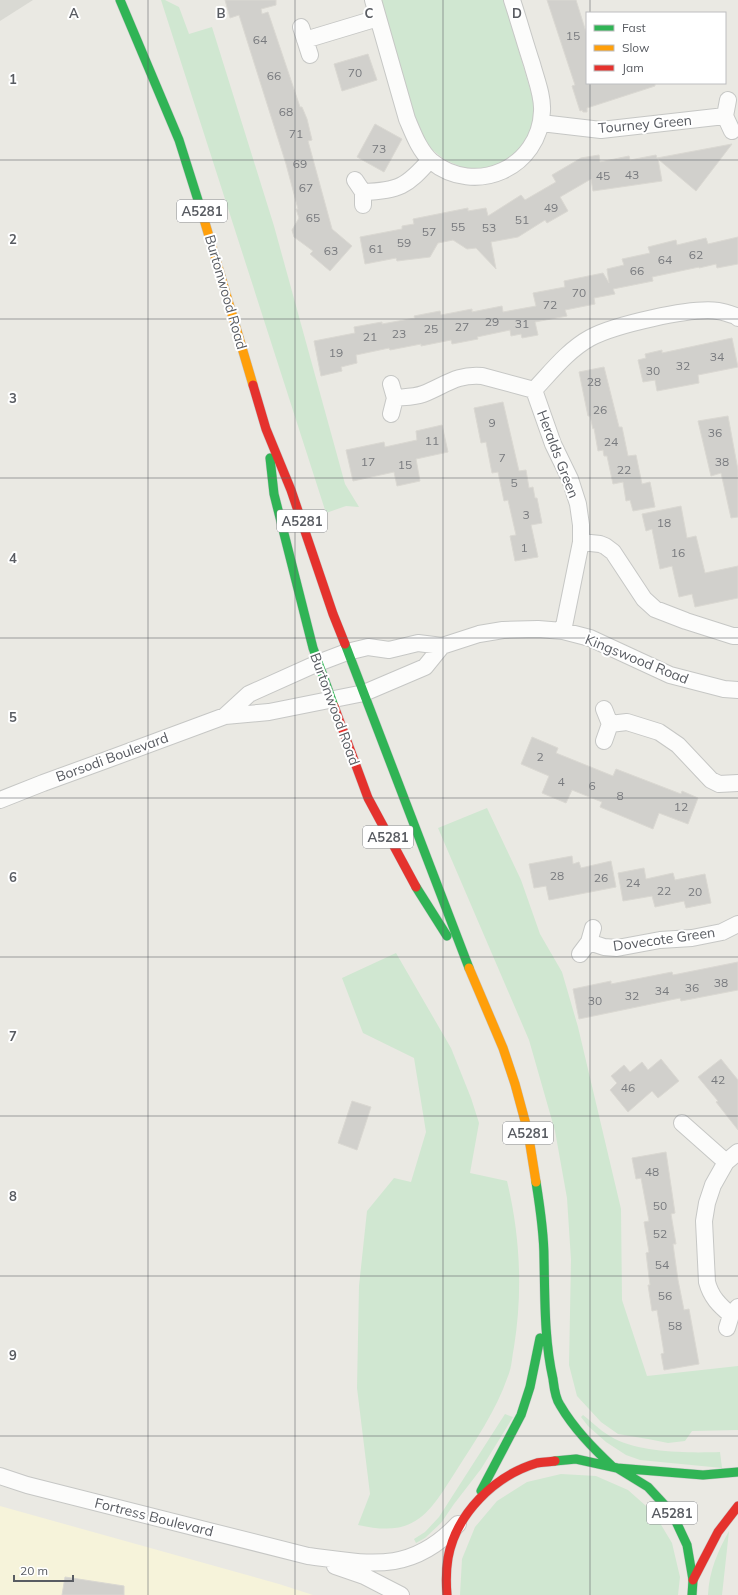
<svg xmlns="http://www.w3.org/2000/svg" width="738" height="1595" font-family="Mulish,sans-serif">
  <rect width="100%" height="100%" fill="#eae9e3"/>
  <path fill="#f6f3da" d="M0 1506 279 1584 313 1595H0Z"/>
  <path fill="#d9d9d3" d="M0 0H33L0 21Z"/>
  <path fill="#d0e7d1" d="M161 0H165L179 7 189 34 212 27 274 226 345 484 359 507 346 506 326 513Z
    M381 0H504L535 106 534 123 526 141 513 157 489 168 469 170 445 160 429 147 417 123Z
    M487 808 521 880 540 934 562 972 578 1027 621 1209 622 1300 647 1376 738 1366V1430L692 1431 685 1441 668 1443 648 1439 618 1434 601 1422 577 1396 569 1365 571 1260 567 1198 555 1131 529 1040 438 828Z
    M396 953 451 1048 471 1098 479 1123 470 1173 507 1181C520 1235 523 1291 514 1347 512 1356 512 1367 508 1376 496 1411 475 1441 456 1471 428 1515 415 1538 358 1525L370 1494 357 1388 359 1286 367 1211 394 1178 411 1182 426 1132 414 1058 363 1033 342 978Z
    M505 1414 513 1417 481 1469 454 1504 441 1523 425 1538 416 1543 414 1539 425 1532 439 1517Z
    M583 1415C593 1423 603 1433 615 1439 643 1453 689 1453 720 1452L722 1468 640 1460 626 1455 606 1442 588 1426 581 1417Z
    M561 1474 596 1476 628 1490 654 1513 672 1543 680 1577 678 1595H460L462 1559 475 1527 497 1501 527 1482Z
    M729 1531 722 1595H708C709 1571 718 1551 729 1531Z"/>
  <path fill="#d1d0cc" stroke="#dad8d2" d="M225 0H276V5L261 9 262 14 268 12 300 107H302L307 119 312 140 308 141 332 229 352 246 330 271 310 254 313 251 294 237 292 230 299 218 296 209H298L286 164 239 15 230 18Z
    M547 0H576L587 35V83H655V86L587 108V112H583L582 110 580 111 572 86 575 85Z
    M368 54 377 80 342 91 334 64Z
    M375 124 402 139 384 172 357 157Z
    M732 144 696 191 658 159 662 181 593 191 591 179 560 197 568 211 547 223 545 220 518 237 491 242 496 269 476 248 467 249 453 240 438 243 430 257 397 261 396 258 365 264 360 237 402 229V226L414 224 413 219 468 208V211L486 208 488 216 521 195 525 200 556 182 552 175 581 158 599 155 600 162 629 156 630 160 656 155 657 158Z
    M738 237V264L717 268 716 264 699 268V267L652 277 653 281 613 289 615 294 594 298 595 304 565 310 567 316 535 322 538 335 522 338 521 334 511 336 510 330 477 337 478 339 452 344 451 340 421 346V344L390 350 389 348 356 355 357 363 341 367 342 371 321 376 314 341 355 333 354 327 382 322V324L415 318 414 316 440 311 441 315 472 309V312L502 306 503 312 536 306 533 293 565 287 564 281 603 273 609 283 607 269 624 265 622 259 650 253 648 247 676 240 677 245 706 238 708 244Z
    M732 338 738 367 698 375 699 383 657 391 655 380 643 382 638 360 646 358 645 354 662 350V353Z
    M604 367 619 427H622L628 456 636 455 642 484 650 482 655 507 633 511 630 500 626 501 623 482 613 484 607 456H604L603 450 598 451 594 428 593 429 590 416H588L579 372Z
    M503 402 519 471 526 470 529 488 533 487 535 498H537L542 523 531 525 538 557 515 561 510 536 516 535 508 500 504 501 498 472 492 473 486 442 481 443 474 408Z
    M728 416 738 470V517L731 518 721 473 711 476 698 421Z
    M442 425 448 452 416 459 420 481 397 486 394 472 353 481 346 450 384 442 385 447 417 440 416 431Z
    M681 506 687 538 696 536 705 573 738 566V598L695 607 692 594 679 597 672 566 660 569 652 529 646 531 642 514Z
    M532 737 558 748 556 753 613 776 616 769 681 794 682 791 698 798 688 824 659 813 653 829 600 807 602 802 572 790 566 803 542 793 549 776 521 764Z
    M572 856 573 864 579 862 581 868 611 861 616 887 549 900 546 886 534 888 529 864Z
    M644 868 646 879 673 873 675 880 705 874 711 903 686 908 684 901 655 907 652 896 623 901 618 873Z
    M738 962V990L681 1001 680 998 579 1019 573 989 611 981V984L672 972 673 975Z
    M661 1059 679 1081 658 1098 652 1091 628 1112 610 1090 617 1083 611 1076 624 1065 630 1072 642 1062 648 1070Z
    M721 1059 738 1080V1130L716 1102 718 1101 698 1077Z
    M352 1101 371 1107 357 1150 338 1143Z
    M666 1152 675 1213 671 1214 676 1244H673L678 1280 684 1310 689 1309 699 1364 664 1370 661 1354 664 1353 657 1310 652 1311 648 1285H650L646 1253 649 1252 644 1222 649 1221 641 1178 636 1179 632 1158Z
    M65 1577 124 1586V1595H62Z"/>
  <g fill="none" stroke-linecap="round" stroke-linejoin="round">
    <g stroke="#c6c7c5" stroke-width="18">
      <path id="street" d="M373 0 407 119C413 133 419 150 431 161 475 197 540 168 542 111 543 96 536 79 532 64 525 43 519 21 512 0
        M301 27 310 55
        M305 40 378 18
        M728 100 725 116 732 131
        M541 123 601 130 725 116
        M355 180 363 192V205
        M363 192C399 191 407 186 430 160
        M391 384 395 398 391 414
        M534 390 553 444 570 479 578 504 581 525V542L563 631
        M534 390C551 372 568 350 590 338 614 325 691 307 718 311 724 312 730 314 736 316L738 318
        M395 398C405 397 415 397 423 394 446 385 456 374 482 376L534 390
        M581 542 600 544 605 546 613 552 644 599 655 609 686 621 733 636H738
        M604 709 610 724 604 741
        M225 716 249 694 318 663 347 652 368 647 389 650 418 643 442 646 479 634 503 630 538 629 563 631 590 638 670 675 724 689 738 690
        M610 724 627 722 659 732 678 745 711 780 719 784 738 783
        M0 800 43 783 109 759 225 716 269 712 364 693 425 667 442 646
        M589 942 604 947 617 948 660 940 692 938 722 932 738 924
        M580 954 589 942 593 928
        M682 1123 726 1162
        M731 1315C719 1305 711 1297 707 1282L704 1221 707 1203 713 1185 726 1162 738 1152
        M727 1328 731 1315 738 1307
        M0 1476 27 1485 308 1556C370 1564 411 1574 458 1524
        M335 1566 364 1576 401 1595"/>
    </g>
    <g stroke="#c6c6c6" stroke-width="10">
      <path id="fast" d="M120 0 179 140 203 216
        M270 458 274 494 313 648 334 706
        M345 644 469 968
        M416 887 447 936
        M536 1182C540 1207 544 1232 544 1258 545 1298 544 1339 553 1379 554 1387 555 1398 560 1405 574 1429 593 1448 613 1467
        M555 1461 576 1459 617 1468 648 1487 672 1513 687 1545 693 1580 692 1595
        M617 1468 703 1475 738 1472
        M481 1491 521 1415 530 1387 540 1338"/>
    </g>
    <g stroke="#c6c6c6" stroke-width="10">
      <path id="slow" d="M203 216 253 385
        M469 968 503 1048 515 1084 528 1132 536 1182"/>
    </g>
    <g stroke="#c6c6c6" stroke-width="10">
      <path id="jam" d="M253 385 266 429 291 490 333 614 345 644
        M334 706 368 798 416 887
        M693 1580 718 1532 738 1506
        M447 1595C446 1583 446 1570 448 1558 456 1514 494 1476 537 1463 542 1462 549 1462 555 1461"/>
    </g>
    <use href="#street" stroke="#fcfcfb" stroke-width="16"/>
    <use href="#fast" stroke="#30b455" stroke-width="9"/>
    <use href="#slow" stroke="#ff9f0a" stroke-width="9"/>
    <use href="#jam" stroke="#e5322d" stroke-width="9"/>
  </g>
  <path fill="none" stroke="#595c62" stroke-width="1" stroke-opacity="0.55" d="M148 0V1595M295 0V1595M443 0V1595M590 0V13M590 83V1595M0 160H738M0 319H738M0 478H738M0 638H738M0 798H738M0 957H738M0 1116H738M0 1276H738M0 1436H738"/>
  <g text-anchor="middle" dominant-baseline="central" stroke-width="4" stroke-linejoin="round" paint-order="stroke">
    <g font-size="12" fill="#787a7e">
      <text x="573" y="35">15</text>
      <text x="260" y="39">64</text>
      <text x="355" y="72">70</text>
      <text x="274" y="75">66</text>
      <text x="286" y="111">68</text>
      <text x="296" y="133">71</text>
      <text x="379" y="148">73</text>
      <text x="300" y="163">69</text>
      <text x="632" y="174">43</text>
      <text x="603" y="175">45</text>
      <text x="306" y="187">67</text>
      <text x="551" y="207">49</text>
      <text x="313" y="217">65</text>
      <text x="522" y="219">51</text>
      <text x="458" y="226">55</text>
      <text x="489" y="227">53</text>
      <text x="429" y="231">57</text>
      <text x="404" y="242">59</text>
      <text x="376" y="248">61</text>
      <text x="331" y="250">63</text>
      <text x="696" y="254">62</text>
      <text x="665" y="259">64</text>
      <text x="637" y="270">66</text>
      <text x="579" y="292">70</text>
      <text x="550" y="304">72</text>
      <text x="492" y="321">29</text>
      <text x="522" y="323">31</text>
      <text x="462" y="326">27</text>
      <text x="431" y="328">25</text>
      <text x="399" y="333">23</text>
      <text x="370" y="336">21</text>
      <text x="336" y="352">19</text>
      <text x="717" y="356">34</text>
      <text x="683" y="365">32</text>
      <text x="653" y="370">30</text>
      <text x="594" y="381">28</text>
      <text x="600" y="409">26</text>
      <text x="492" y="422">9</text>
      <text x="715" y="432">36</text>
      <text x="432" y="440">11</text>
      <text x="611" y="441">24</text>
      <text x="502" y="457">7</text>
      <text x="368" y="461">17</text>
      <text x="722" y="461">38</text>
      <text x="405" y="464">15</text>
      <text x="624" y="469">22</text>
      <text x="514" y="482">5</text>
      <text x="526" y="514">3</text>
      <text x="664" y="522">18</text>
      <text x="524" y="547">1</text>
      <text x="678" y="552">16</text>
      <text x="540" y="756">2</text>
      <text x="561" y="781">4</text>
      <text x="592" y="785">6</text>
      <text x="620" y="795">8</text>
      <text x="681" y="806">12</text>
      <text x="557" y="875">28</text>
      <text x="601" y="877">26</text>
      <text x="633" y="882">24</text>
      <text x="664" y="890">22</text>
      <text x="695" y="891">20</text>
      <text x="721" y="982">38</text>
      <text x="692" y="987">36</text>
      <text x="662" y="990">34</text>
      <text x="632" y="995">32</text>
      <text x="595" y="1000">30</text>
      <text x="718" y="1079">42</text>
      <text x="628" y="1087">46</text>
      <text x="652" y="1171">48</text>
      <text x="660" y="1205">50</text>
      <text x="660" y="1233">52</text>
      <text x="662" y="1264">54</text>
      <text x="665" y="1295">56</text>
      <text x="675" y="1325">58</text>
    </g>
    <g fill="#fff" stroke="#8b8d91" stroke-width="1">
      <rect x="177" y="200" width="50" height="22" rx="3"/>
      <rect x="277" y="510" width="50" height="22" rx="3"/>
      <rect x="363" y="826" width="50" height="22" rx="3"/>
      <rect x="503" y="1122" width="50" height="22" rx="3"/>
      <rect x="647" y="1502" width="50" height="22" rx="3"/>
    </g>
    <g font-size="13" font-weight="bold" fill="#595c62">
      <text x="202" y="211">A5281</text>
      <text x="302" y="521">A5281</text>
      <text x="388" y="837">A5281</text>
      <text x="528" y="1133">A5281</text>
      <text x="672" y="1513">A5281</text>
    </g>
    <g font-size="14" fill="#595c62" stroke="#fff">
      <text transform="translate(645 124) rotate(-5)">Tourney Green</text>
      <text transform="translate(226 292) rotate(74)">Burtonwood Road</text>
      <text transform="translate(558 454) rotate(69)">Heralds Green</text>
      <text transform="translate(637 659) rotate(22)">Kingswood Road</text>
      <text transform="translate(335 709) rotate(70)">Burtonwood Road</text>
      <text transform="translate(112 757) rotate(-20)">Borsodi Boulevard</text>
      <text transform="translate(664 939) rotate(-8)">Dovecote Green</text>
      <text transform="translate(154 1517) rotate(14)">Fortress Boulevard</text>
    </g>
  </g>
  <g font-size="13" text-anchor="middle" font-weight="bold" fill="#595c62" stroke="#fff" stroke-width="4" stroke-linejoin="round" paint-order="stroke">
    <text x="74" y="18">A</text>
    <text x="221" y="18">B</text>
    <text x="369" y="18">C</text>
    <text x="517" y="18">D</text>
    <text x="13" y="84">1</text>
    <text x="13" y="244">2</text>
    <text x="13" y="403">3</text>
    <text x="13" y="563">4</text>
    <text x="13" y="722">5</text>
    <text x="13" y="882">6</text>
    <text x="13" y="1041">7</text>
    <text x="13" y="1201">8</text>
    <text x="13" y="1360">9</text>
  </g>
  <rect x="586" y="12" width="140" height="72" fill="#ffffff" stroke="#bdbec0"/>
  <rect x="594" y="25" width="20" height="6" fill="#30b455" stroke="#bdbec0"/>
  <text x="622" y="32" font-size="12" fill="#595c62">Fast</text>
  <rect x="594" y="45" width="20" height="6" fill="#ff9f0a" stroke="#bdbec0"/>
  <text x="622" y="52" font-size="12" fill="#595c62">Slow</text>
  <rect x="594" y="65" width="20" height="6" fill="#e5322d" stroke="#bdbec0"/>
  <text x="622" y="72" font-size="12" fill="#595c62">Jam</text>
  <path d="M14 1575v6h59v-6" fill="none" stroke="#595c62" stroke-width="2"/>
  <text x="20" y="1575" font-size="12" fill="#595c62" stroke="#ffffff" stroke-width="3" paint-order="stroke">20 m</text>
</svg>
